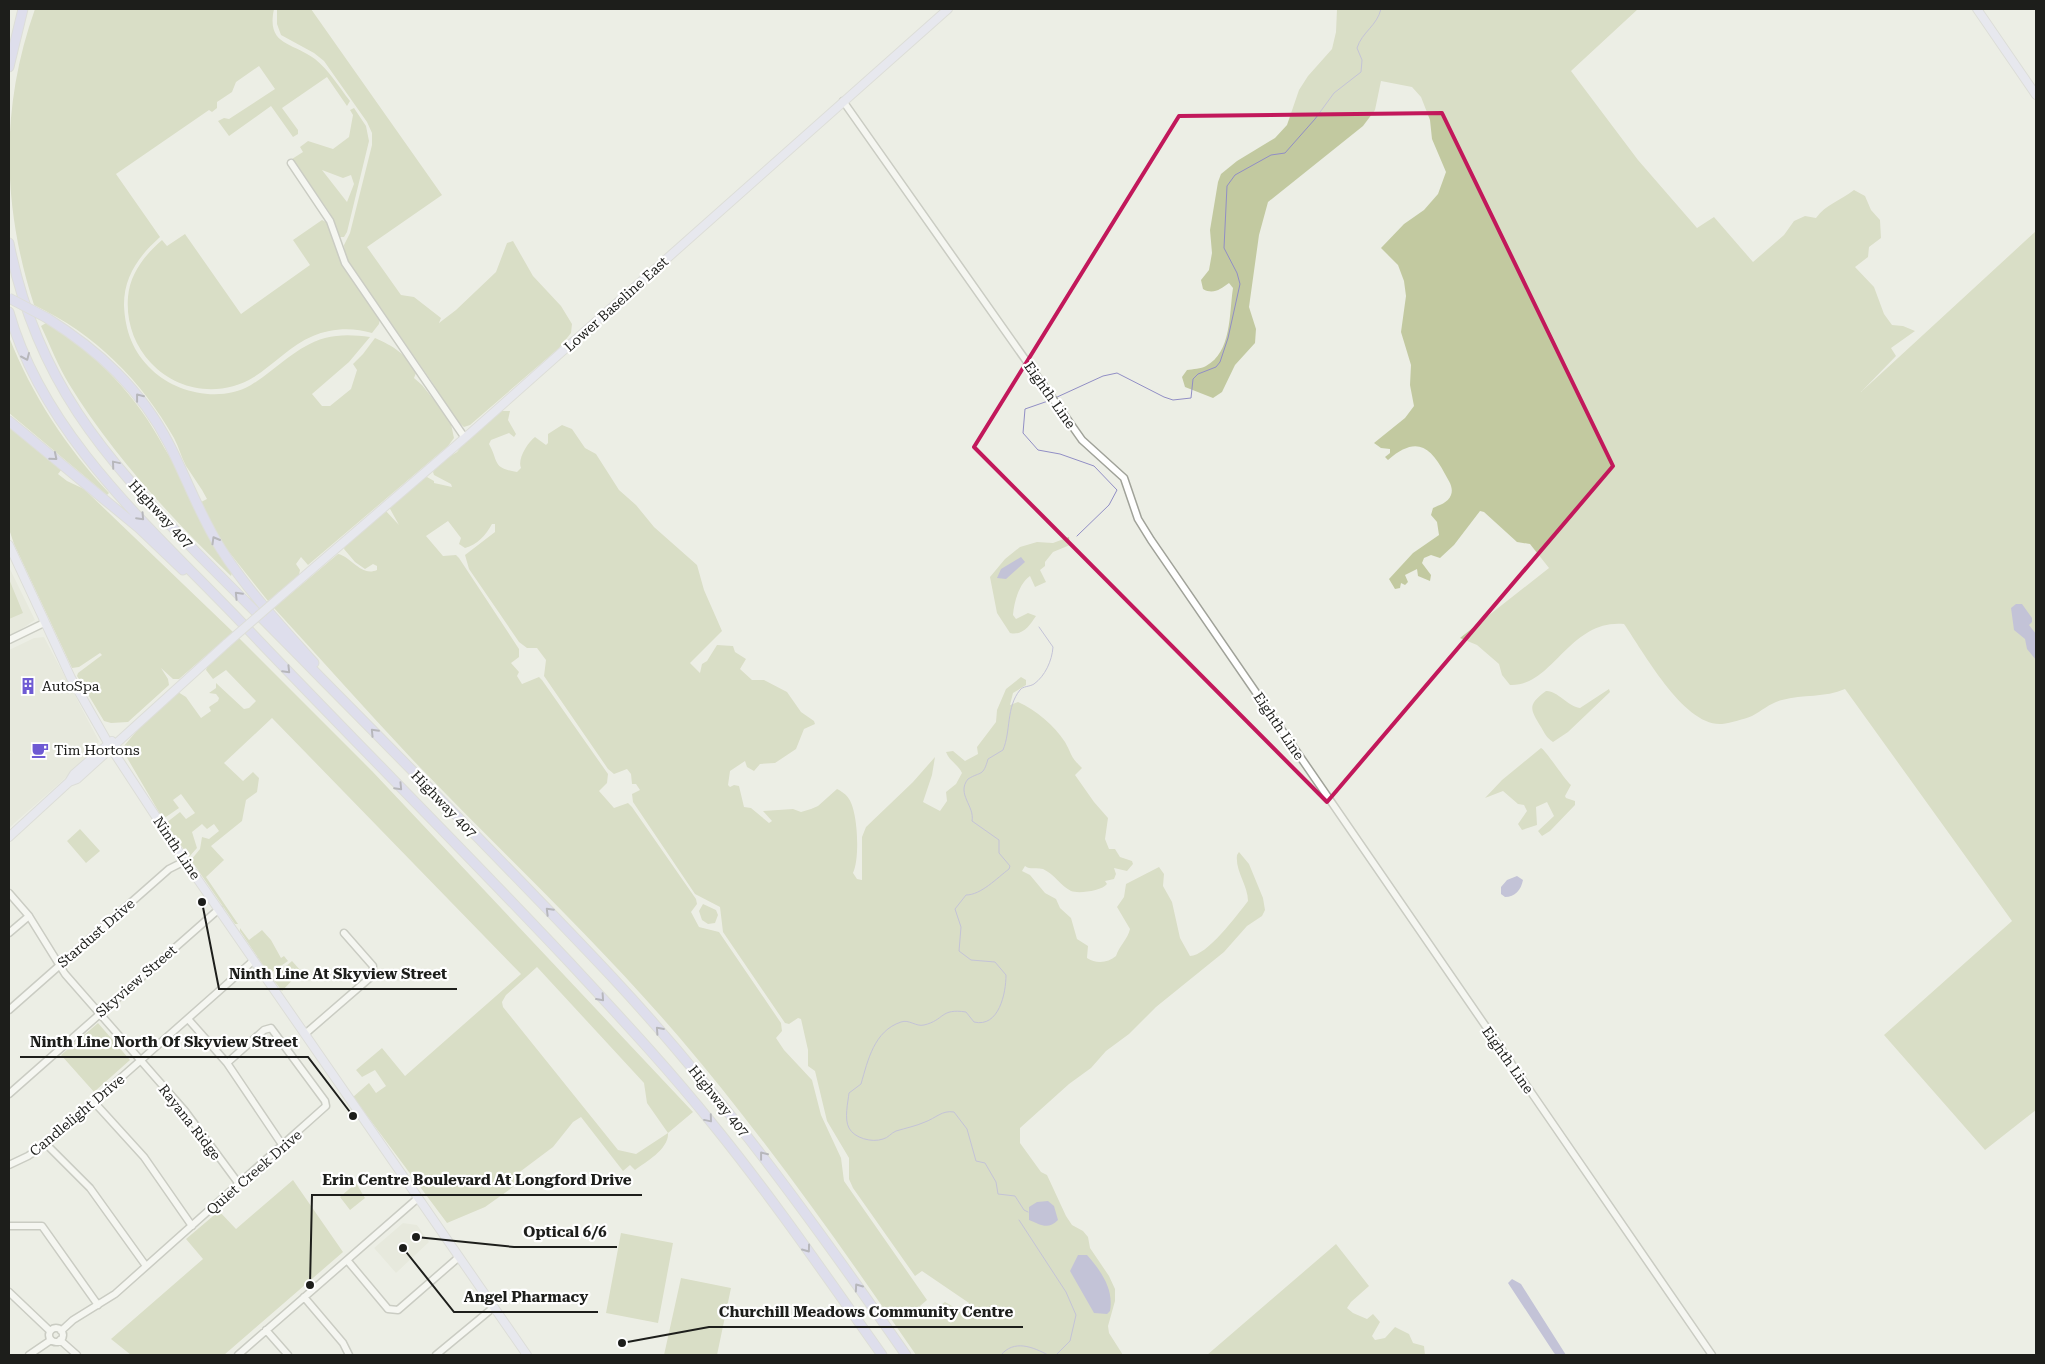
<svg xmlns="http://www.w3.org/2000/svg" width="2045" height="1364" font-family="'Roboto Serif',serif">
  <rect width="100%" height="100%" fill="#eceee5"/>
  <path fill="#e0e3d3" d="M9 567 35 620 9 637Z
    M44 637 99 741 96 748 61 782 9 828V754L11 752 9 750V650L34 638Z
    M403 1223 417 1225 429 1242 396 1273 374 1248Z"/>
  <path fill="#c2c9a0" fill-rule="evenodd" d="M35 9H274C266 46 293 42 315 59 329 70 339 87 350 101L347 106 327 77 282 108 298 130V134L293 137 271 106 229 136 218 121 224 118 229 119 275 89 259 66 236 82 232 92 217 102V108L212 112 209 110 116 174 160 237C139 256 124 276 124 305 125 331 133 352 152 370 176 393 220 403 251 385 276 370 296 346 325 338 340 334 355 335 370 337L349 362 312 394 322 406H330L351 389 357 370 353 364 363 354 375 338C393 346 407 354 416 373L414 378 422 385 445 414 451 424 454 438 448 446 308 565 301 557 296 564 300 570 299 575 268 601 221 542 201 502 207 499C201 487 193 477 186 466 181 457 179 447 174 438 141 380 95 334 34 305 2 206 0 107 35 9Z
    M277 9H311L442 195 367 247 401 295 414 297 441 318 439 323 456 310 496 272 507 243 513 241 533 276 561 306 572 324 571 333 559 348 470 425 464 427 457 421 432 382 345 257 344 245 350 233 372 145V133L367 122 324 61 314 53 281 35 277 24Z
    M1337 9H1638L1571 71 1638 160 1697 228 1714 217 1753 262 1784 235 1794 221 1805 216 1816 218C1826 204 1840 201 1854 190L1865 196 1871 210 1880 220 1881 238 1869 247 1868 257 1855 267 1874 287 1884 314 1892 325 1903 326 1915 331 1891 348 1896 356 1861 392 2036 231V1110L1985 1150 1884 1035 2012 921 1845 689C1825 698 1803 694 1782 700 1770 703 1762 711 1752 716 1744 719 1731 723 1722 724 1684 727 1643 651 1624 624 1569 619 1553 687 1510 685L1502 675 1499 664 1477 645 1460 638 1549 568 1530 544 1517 542 1484 512 1480 511 1454 545 1440 558 1431 555 1424 558 1422 563 1431 575 1430 581 1418 576 1417 569 1405 575 1408 582 1405 585 1401 583 1400 588 1395 589 1389 579 1413 553 1439 535 1437 522 1431 515 1433 508C1439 505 1448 503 1451 495 1454 487 1448 480 1445 474 1429 444 1415 437 1388 460L1385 457 1390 453V449L1381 448 1374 443 1405 418 1414 406 1410 385 1411 365 1401 332 1406 296 1404 281 1398 265 1381 248 1404 224 1424 210 1438 194 1446 172 1432 139 1430 120 1421 97 1412 87 1381 81 1375 110 1363 126 1268 202 1259 235 1249 307 1256 329 1255 343 1235 365 1222 392 1213 398 1185 387 1182 377 1187 370C1193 369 1201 369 1206 366 1232 352 1229 314 1233 288L1229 283C1221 289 1213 295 1203 289L1201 280 1209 270 1212 253 1210 230 1218 182 1221 174 1237 161 1275 138 1287 125 1299 90 1308 76 1332 49 1336 32Z
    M354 108 366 126 369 141 347 232 344 237H338L329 215 330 213 292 159 303 152 300 147 308 141 333 149 349 137 353 115 350 110ZM322 170 343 178 351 175 354 184 347 202Z
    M322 220 326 222 340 259 380 319 379 324 372 333C353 327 331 328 313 336 291 345 273 365 254 377 220 398 177 391 151 363 134 345 126 321 128 297 130 273 145 255 162 240L167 246 185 234 241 314 310 265 293 240Z
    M46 323C97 354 137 396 165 449 175 465 182 483 191 500 204 525 219 549 232 573L231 576C173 520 111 453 69 384 58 366 50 345 41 326Z
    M9 337C32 395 66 447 109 493L107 495 9 413Z
    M501 411H510L508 420 516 434 514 437 509 433 491 440 489 444C499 462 492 468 517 472L521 468C517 459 528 442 535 437L546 445 548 443V434L562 425 572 429 585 448 596 454 619 490 636 505 654 527 697 565 704 590 722 631 690 663 700 673 702 664 707 661 717 645 733 646 735 652 746 659 740 669 752 680H764L787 692 801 712 814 721 815 724 804 729 796 749 775 763 760 764 754 771 747 767 745 761 730 771 728 785 730 787 734 785 739 786 744 807 751 808 769 823 772 821 763 811 793 809 801 812 811 809 818 806 837 789C841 791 847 795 849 799 858 812 860 859 853 873L857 879 862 880V837L866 827 913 782 935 757 932 775 923 802 940 811 947 801 946 792 956 784 962 773C958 764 949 761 946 752L953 751 965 761 978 754 977 747 996 722 997 710 1006 689 1021 677 1026 680V685L1013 693 1010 705 1018 702C1036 710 1054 725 1065 742 1073 756 1069 755 1082 768L1075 775 1094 802 1108 818 1105 839 1109 849H1115L1120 857 1132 861 1133 864 1127 871 1114 868 1116 874 1114 879 1105 881 1107 884C1102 891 1078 894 1071 891 1061 886 1054 874 1043 869 1036 867 1030 870 1025 866L1022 871 1030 875 1045 893 1056 899 1060 908 1071 918 1077 939 1088 946 1087 958C1096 964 1108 963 1116 956 1119 946 1128 939 1130 929L1117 907 1124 897 1126 884 1159 867 1164 874 1163 886 1172 902 1180 938 1190 956C1207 956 1237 915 1248 901 1248 885 1235 871 1237 855L1239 852 1249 864 1263 898 1265 910 1262 916 1247 926 1224 952 1156 1007 1129 1034 1106 1051 1091 1068 1069 1084 1020 1128V1143L1041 1172 1047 1175 1066 1216 1072 1225 1083 1231 1088 1237 1090 1248 1109 1276 1115 1289V1301L1108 1326 1109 1333 1123 1355H916C841 1246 765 1138 679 1037 595 939 500 851 411 758 365 709 320 658 274 608L338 554C352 557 361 577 377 570V566L373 564 365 569 355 562 344 549 345 546 385 510 399 525 389 507 422 479 427 477 434 481V483L452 487 451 484 434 475 433 472 438 464 457 452 473 432ZM448 521 461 538 459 544 465 548C477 545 486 535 492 524H495V532L465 555 469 569 519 642 527 648H537L546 660 544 676 608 769 614 774 627 769 631 774 632 784H636L640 790 632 794 633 802 695 894 720 907 723 932 785 1023 789 1024 798 1018 801 1019 808 1050V1066L815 1071 827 1121 849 1158V1179L853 1188 915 1276 922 1271 969 1303 964 1313 945 1302 926 1315 920 1306 927 1300 844 1181 841 1158 821 1115 812 1080 784 1050 776 1038 782 1031 781 1023 719 932 699 927 691 912 697 904 696 899 632 807 628 803 614 808 599 791 607 783 608 774 542 680 539 677 522 684 517 676 519 672 511 663 519 657V649L459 558 456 555 443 556 426 536Z
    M9 427 62 469 58 474 67 481 84 489 233 632 179 679H173L161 668 168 679 169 685 128 722 111 723 104 721 77 676 78 673 102 655 100 653 79 667 72 668 14 544 9 529Z
    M1069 537 1070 545 1053 552 1045 562V566L1040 570 1046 582 1035 587 1030 576C1019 584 1014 602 1013 615L1016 619 1028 613 1036 616C1030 625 1023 636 1010 633L997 613 990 577 1005 559 1020 547 1037 542 1053 543Z
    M9 579 23 613 9 619Z
    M239 638 372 771 693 1112 668 1133C669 1149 646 1162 635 1170L630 1165 623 1171 581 1117 573 1122 553 1147 521 1171 513 1187 485 1207 447 1223 353 1097 369 1083 376 1093 386 1086 375 1070 362 1077 356 1070 382 1048 405 1076 521 974 272 718 224 763 243 781 253 772 259 778 257 792 246 800 242 821 211 846 224 860 206 877 238 924H235L191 860 200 849 202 837 209 839 219 831 214 824 207 829 202 824 192 832 197 848 189 857 166 823 180 812 186 819 195 813 181 794 173 800 179 808 163 819 126 756 123 747 147 719 178 692 186 697 201 718 211 711 209 707 218 701 219 698 216 694 209 693 216 688V683L244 709 249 708 256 701 226 670 213 679 206 670 207 667ZM537 967 644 1083 647 1103 668 1133 636 1154 618 1150 503 1007 502 1002 506 995Z
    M1609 689 1610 692 1568 732 1553 742C1546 737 1545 734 1541 727 1530 709 1527 705 1546 691 1557 690 1567 706 1580 708Z
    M1541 748C1545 749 1564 779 1571 785L1565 796 1566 798 1575 801V805L1550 831 1542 836 1538 831 1554 816 1547 802 1536 807 1537 825 1522 830 1518 824 1527 811 1524 805 1518 804 1503 791 1485 798 1502 780Z
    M80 829 100 851 86 863 67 841Z
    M703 904 716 910 718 915 715 923 708 924 702 920 699 911Z
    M240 928 249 940 262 930 271 940 281 958 284 956 288 961 269 974 240 931Z
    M292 961 301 971 282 991 272 978Z
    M98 1023 130 1060 94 1092 61 1055Z
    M293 1180 343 1252 224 1355H131L111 1339 203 1259 186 1239 219 1211 236 1229Z
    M356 1183 365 1198 350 1210 340 1197Z
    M621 1233 673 1243 658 1323 606 1313Z
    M1336 1244 1369 1286 1351 1302 1347 1308 1353 1313 1367 1319 1373 1314 1380 1322 1372 1336 1375 1340 1385 1338 1395 1327 1409 1334 1413 1343 1424 1346 1425 1355H1207Z
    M681 1278 731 1288 717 1355H664Z"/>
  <path fill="#918ec5" d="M1021 557 1025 562 1006 579 997 578 1001 569Z
    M2016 604H2022L2032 618V622L2029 625 2036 634V670V660L2027 649 2025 639 2014 630 2011 608Z
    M1517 876 1523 880C1521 890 1515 897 1505 897L1501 894V887L1507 880Z
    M1048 1201 1054 1206 1058 1220C1048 1230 1041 1225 1029 1220V1207L1037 1202Z
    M1078 1255H1087C1101 1271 1114 1289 1110 1311L1107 1314 1094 1313 1070 1271Z
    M1512 1279 1521 1284 1566 1355H1556L1554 1353 1508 1283Z"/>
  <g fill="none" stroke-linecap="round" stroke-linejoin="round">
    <path stroke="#918ec5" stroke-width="1" d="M1055 398 1103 376 1117 373 1164 397 1173 400 1191 398 1193 379 1198 374 1216 367 1220 362 1228 338 1240 284 1237 273 1224 248 1227 186 1235 175 1271 155 1285 153 1315 119 1334 93 1361 72 1362 60 1357 48C1362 32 1377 26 1381 9
      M1051 400 1025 409 1023 433 1038 450 1060 454 1094 466 1117 490 1109 505 1077 536
      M1028 1212 1024 1210 1015 1196 998 1194 996 1182 985 1163 976 1161 967 1129 954 1112C942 1110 936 1118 925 1122 916 1126 906 1128 896 1131 891 1133 888 1138 883 1139 872 1143 854 1138 849 1128 844 1119 848 1102 849 1093L861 1084C868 1060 874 1031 901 1022 909 1019 916 1027 924 1025 945 1020 940 1008 966 1012L974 1022C999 1028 1006 993 1006 975L995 962 971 960 959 951 961 927 955 909 966 895C981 895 997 878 1009 869L1010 866 999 853V840L972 821C975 806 956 794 968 779 981 771 983 777 988 759L1003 750C1011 731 1006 707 1020 690 1023 686 1029 687 1034 684 1045 676 1052 661 1053 647L1039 627
      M1019 1220 1066 1292 1076 1315 1070 1341 1056 1355
      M1001 1355C1014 1339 1033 1347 1048 1355"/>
    <g stroke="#a0a299" stroke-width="9">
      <path id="minor" d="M843 101 1082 440 1124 478 1138 519 1151 540 1712 1355
        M291 163 330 221 345 263 465 438
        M9 640 44 623
        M9 893 29 916 65 974 185 1111 239 1184
        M9 933 29 916
        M9 1010 169 869 185 861
        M188 1019 227 1063 283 1146
        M305 1034 372 976 373 966 344 933
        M9 1094 219 909
        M94 1102 144 1157 192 1226
        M46 1144 90 1188 146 1266
        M9 1165 28 1156 46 1144 254 960
        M9 1226H42L98 1305
        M347 1260 388 1309 398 1310 459 1257
        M9 1292 50 1331
        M304 1297 343 1343 349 1355
        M49 1335a7 7 0 1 1 14 0a7 7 0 1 1-14 0Z
        M266 1330 288 1355
        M61 1331 73 1320 115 1294 326 1106 325 1101 271 1028 264 1030 227 1063
        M60 1340 77 1355
        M29 1355 51 1340
        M238 1355 418 1198
        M436 1355 494 1307"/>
    </g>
    <g stroke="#c9c9c8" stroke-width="10">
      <path id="major" d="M1977 9 2036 95
        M9 545 71 678 111 748 185 861 527 1355
        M281 596 467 436 948 9
        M69 782 74 774 112 741
        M9 837 69 782 77 779 227 643"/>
    </g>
    <g stroke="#c9c9c8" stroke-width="11">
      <path id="highway" d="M9 67 23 9
        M9 243C36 380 103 456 197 553 238 594 279 635 320 677 418 776 517 876 613 978 722 1095 815 1224 906 1355
        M9 312C44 437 154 531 241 622 350 737 462 848 570 963 618 1015 667 1067 711 1122 772 1197 826 1276 882 1355
        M47 318C98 350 141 389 169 444 187 479 200 516 221 549 247 590 282 627 314 663
        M9 421 139 528 183 570"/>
    </g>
    <use href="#minor" stroke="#fff" stroke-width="6"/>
    <use href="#major" stroke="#e1e0f8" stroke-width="8"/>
    <use href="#highway" stroke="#cdcbf4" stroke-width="9"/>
    <g stroke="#c9c9c8" stroke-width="10" stroke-linecap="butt">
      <path id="major-bridge" d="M227 643 281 596"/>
    </g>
    <g stroke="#c9c9c8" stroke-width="11" stroke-linecap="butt">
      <path id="highway-bridge" d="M9 298 47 318"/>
    </g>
    <use href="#major-bridge" stroke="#e1e0f8" stroke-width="8"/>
    <use href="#highway-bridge" stroke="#cdcbf4" stroke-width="9"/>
  </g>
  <defs><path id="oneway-chevron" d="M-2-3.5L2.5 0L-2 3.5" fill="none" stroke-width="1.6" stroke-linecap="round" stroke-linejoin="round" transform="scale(1.25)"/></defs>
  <g stroke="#757488">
    <use href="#oneway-chevron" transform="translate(26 357) rotate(66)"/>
    <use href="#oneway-chevron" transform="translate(139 397) rotate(-128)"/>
    <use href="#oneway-chevron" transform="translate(54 457) rotate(40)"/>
    <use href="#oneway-chevron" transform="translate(115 464) rotate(-130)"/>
    <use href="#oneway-chevron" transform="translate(141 517) rotate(47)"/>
    <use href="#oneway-chevron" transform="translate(215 540) rotate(-120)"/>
    <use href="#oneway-chevron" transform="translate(238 595) rotate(-134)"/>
    <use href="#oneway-chevron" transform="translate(287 670) rotate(46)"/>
    <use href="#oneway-chevron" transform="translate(374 732) rotate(-134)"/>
    <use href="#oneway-chevron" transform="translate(399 787) rotate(46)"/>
    <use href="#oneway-chevron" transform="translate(549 911) rotate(-135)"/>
    <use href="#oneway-chevron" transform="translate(601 998) rotate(48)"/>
    <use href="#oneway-chevron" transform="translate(659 1030) rotate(-132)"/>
    <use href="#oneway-chevron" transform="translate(709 1119) rotate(50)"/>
    <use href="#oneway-chevron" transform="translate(763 1155) rotate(-128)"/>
    <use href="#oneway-chevron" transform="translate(807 1249) rotate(54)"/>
    <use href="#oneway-chevron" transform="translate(858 1287) rotate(-125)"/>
  </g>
  <path d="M0 0H2045V1364H0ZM1442 113 1613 466 1327 802 974 447 1179 116Z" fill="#eceee5" fill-opacity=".55" fill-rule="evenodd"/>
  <path fill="none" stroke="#c2185b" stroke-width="4" stroke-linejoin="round" d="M1442 113 1613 466 1327 802 974 447 1179 116Z"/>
  <defs>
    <g id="building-bare" transform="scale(1.35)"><path d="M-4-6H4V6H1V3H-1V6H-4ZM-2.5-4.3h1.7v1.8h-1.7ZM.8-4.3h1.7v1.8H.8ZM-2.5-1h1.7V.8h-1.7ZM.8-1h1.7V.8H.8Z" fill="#6e5ad3" stroke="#fff" stroke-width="2.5" paint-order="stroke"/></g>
    <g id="cafe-bare" transform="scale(1.35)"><path d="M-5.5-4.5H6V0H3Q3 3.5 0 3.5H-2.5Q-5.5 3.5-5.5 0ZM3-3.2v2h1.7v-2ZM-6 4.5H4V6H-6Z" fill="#6e5ad3" stroke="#fff" stroke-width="2.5" paint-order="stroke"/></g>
  </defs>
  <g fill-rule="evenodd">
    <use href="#building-bare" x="28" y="686"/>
    <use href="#cafe-bare" x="40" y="750"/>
  </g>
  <g text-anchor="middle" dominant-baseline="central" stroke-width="4.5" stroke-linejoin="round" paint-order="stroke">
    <g font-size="14" fill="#1d1e1b" stroke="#fff">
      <text transform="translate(616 304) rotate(-42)">Lower Baseline East</text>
      <text transform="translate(1050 395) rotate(55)">Eighth Line</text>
      <text transform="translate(161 514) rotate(47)">Highway 407</text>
      <text transform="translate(1279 726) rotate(56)">Eighth Line</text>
      <text transform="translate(444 804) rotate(46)">Highway 407</text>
      <text transform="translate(177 848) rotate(56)">Ninth Line</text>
      <text transform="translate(96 933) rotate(-41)">Stardust Drive</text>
      <text transform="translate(136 981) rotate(-41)">Skyview Street</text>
      <text transform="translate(1508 1060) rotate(55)">Eighth Line</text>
      <text transform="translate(719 1101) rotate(51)">Highway 407</text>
      <text transform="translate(77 1115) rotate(-40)">Candlelight Drive</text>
      <text transform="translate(190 1122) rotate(52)">Rayana Ridge</text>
      <text transform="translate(254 1172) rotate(-41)">Quiet Creek Drive</text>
    </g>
    <g font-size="14" fill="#1d1e1b" stroke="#fff" text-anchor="start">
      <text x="42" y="686">AutoSpa</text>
      <text x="54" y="750">Tim Hortons</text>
    </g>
  </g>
  <path fill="none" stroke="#1d1e1b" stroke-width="2" d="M202 902L219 989H457M353 1116L308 1057H20M310 1285L312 1195H642M416 1237L514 1247H617M403 1248L454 1312H598M622 1343L709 1327H1023"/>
  <g fill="#1d1e1b" stroke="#fff" stroke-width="2">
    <circle cx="202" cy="902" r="5"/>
    <circle cx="353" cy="1116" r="5"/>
    <circle cx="310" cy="1285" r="5"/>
    <circle cx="416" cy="1237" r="5"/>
    <circle cx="403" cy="1248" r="5"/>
    <circle cx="622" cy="1343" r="5"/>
  </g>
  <g font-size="15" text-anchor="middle" font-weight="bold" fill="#1d1e1b" stroke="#fff" stroke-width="4.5" stroke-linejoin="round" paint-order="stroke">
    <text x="338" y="979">Ninth Line At Skyview Street</text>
    <text x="164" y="1047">Ninth Line North Of Skyview Street</text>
    <text x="477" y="1185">Erin Centre Boulevard At Longford Drive</text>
    <text x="565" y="1237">Optical 6/6</text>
    <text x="526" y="1302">Angel Pharmacy</text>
    <text x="866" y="1317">Churchill Meadows Community Centre</text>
  </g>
  <rect width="2045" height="1364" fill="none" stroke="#1d1e1b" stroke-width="20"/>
</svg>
